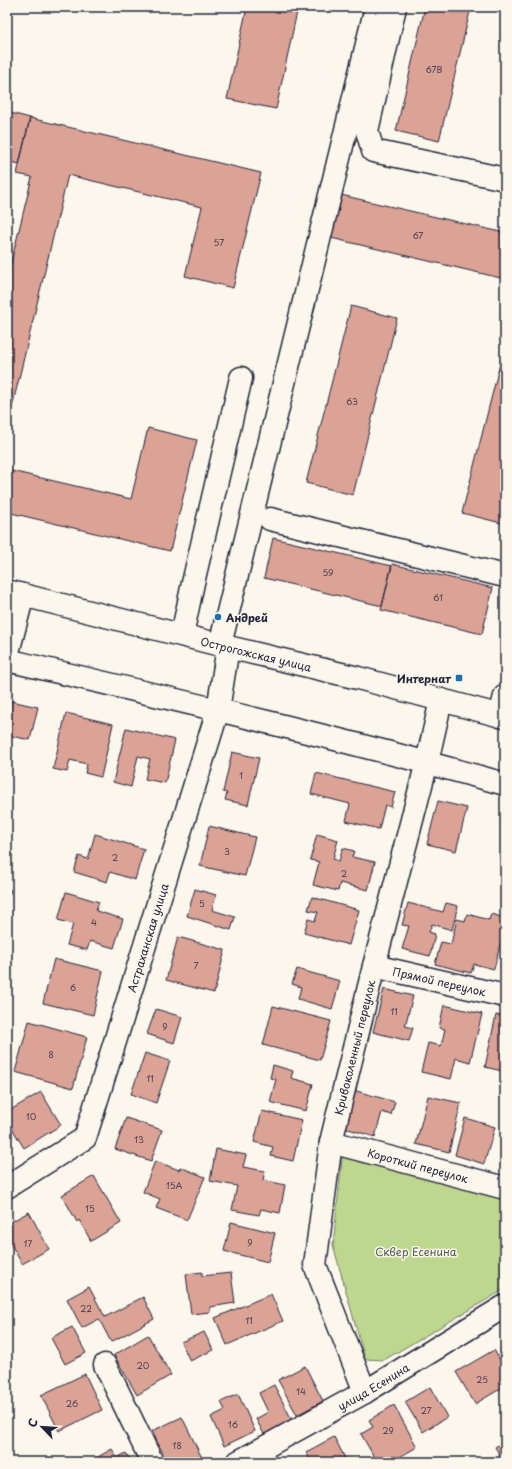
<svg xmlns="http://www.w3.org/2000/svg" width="512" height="1469" font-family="'Playpen Sans',sans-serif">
  <rect width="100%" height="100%" fill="#fbf7ec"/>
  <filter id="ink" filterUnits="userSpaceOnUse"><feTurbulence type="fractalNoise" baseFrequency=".025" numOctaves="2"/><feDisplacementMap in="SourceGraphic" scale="8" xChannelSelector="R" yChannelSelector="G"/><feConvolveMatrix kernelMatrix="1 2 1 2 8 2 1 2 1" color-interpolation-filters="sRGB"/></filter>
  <g filter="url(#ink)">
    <path fill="#bed78e" stroke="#707c64" d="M343 1150 505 1194V1289L384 1360 365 1359 333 1245Z"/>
    <path fill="#dba296" stroke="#22223b" d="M247 7H298L276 109 227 99Z
      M425 7H471L439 141 396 131Z
      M7 112 30 118 19 164 7 161Z
      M30 118 261 173 233 288 185 276 202 207 68 175 7 428V279L32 177 17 174Z
      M341 195 505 233V279L331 238Z
      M351 306 397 318 353 495 306 483Z
      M505 344V524L462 513Z
      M148 428 197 440 170 551 7 512V470L131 499Z
      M273 538 392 566 382 606 264 578Z
      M392 564 493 588 482 634 381 610Z
      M11 701 38 707 30 740 7 735V718Z
      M66 713 113 724 101 777 85 773 87 764 70 760 67 772 53 769Z
      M126 728 175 740 165 783 145 779 150 759 138 756 131 787 113 782Z
      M232 752 259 758 248 805 225 800 227 793 223 792Z
      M316 773 395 792 391 807 385 805 379 829 346 821 350 804 311 794Z
      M438 801 467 808 456 851 427 844Z
      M209 826 255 837 245 876 200 866Z
      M95 834 144 849 135 880 110 872 107 882 74 872 79 856 88 859Z
      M317 834 338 840 333 859 339 861 343 848 354 851 352 857 375 862 368 890 340 883 338 891 313 885 319 862 310 860Z
      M505 838V858L500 857Z
      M7 889 11 890 7 902Z
      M195 889 216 895 212 910 235 917 231 930 187 916Z
      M66 892 99 902 96 911 123 919 114 948 90 941 87 950 67 945 73 924 58 920Z
      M312 897 359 910 349 945 304 933 308 919 315 921 318 912 308 910Z
      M408 903 443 912 446 903 458 906 452 930 432 924 429 932 435 934 430 956 402 949 409 926 402 925Z
      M467 914 489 920 491 914 505 918V925L494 969 474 964 471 973 435 964 441 942 451 944 457 919 465 921Z
      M178 937 225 950 214 993 166 980Z
      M54 959 103 971 93 1015 43 1003Z
      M297 969 340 981 332 1009 298 999 301 987 292 984Z
      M384 989 413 996 405 1026 413 1028 409 1041 373 1032Z
      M444 1005 482 1014 470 1062 456 1058 451 1079 421 1072 428 1043 441 1046 445 1029 439 1028Z
      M273 1006 331 1021 320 1060 263 1045Z
      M156 1009 182 1017 174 1043 147 1034Z
      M496 1015 505 1017V1066H503L502 1071 485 1067Z
      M29 1021 87 1037 73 1088 15 1072Z
      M145 1053 170 1061 156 1103 131 1094Z
      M273 1065 293 1071 291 1078 313 1084 306 1111 270 1102 276 1079 270 1078Z
      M353 1090 395 1102 391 1115 382 1112 375 1137 342 1127Z
      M41 1092 61 1125 24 1148 7 1120V1112Z
      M428 1096 461 1103 449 1152 416 1144Z
      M262 1111 302 1120 293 1161 271 1156 273 1147 254 1142Z
      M126 1118 162 1130 151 1161 115 1149Z
      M465 1118 495 1127 484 1164 455 1155Z
      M216 1149 246 1155 243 1167 265 1171 263 1180 285 1185 280 1213 261 1209 259 1215 232 1210 237 1186 210 1181Z
      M155 1161 179 1170 180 1167 205 1177 187 1220 156 1208 160 1199 143 1192Z
      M94 1176 121 1223 91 1241 79 1220 77 1222 62 1195Z
      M29 1212 49 1249 22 1264 7 1237V1224Z
      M231 1222 275 1233 268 1262 224 1251Z
      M202 1272V1276L231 1273 235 1303 210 1307V1312L191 1314 186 1274Z
      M89 1287 105 1317 143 1297 154 1319 111 1342 99 1319 82 1328 67 1299Z
      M271 1294 283 1321 227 1345 215 1318Z
      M72 1327 86 1353 65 1364 51 1338Z
      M204 1332 213 1350 190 1361 181 1342Z
      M148 1335 171 1375 137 1395 114 1355Z
      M494 1350 505 1369V1386L475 1404 456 1372Z
      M305 1366 323 1401 297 1415 278 1380Z
      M85 1374 102 1410 59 1431 41 1395Z
      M274 1385 293 1422 265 1436 256 1419 268 1412 259 1393Z
      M430 1387 447 1417 423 1432 405 1402Z
      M238 1394 255 1431 224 1446 211 1417 225 1410 221 1402Z
      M394 1405 417 1447 391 1462H388L387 1459 382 1462H377L361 1434 373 1427 369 1420Z
      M182 1417 202 1458 195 1462H167L152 1431Z
      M334 1437 347 1462H311L306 1452Z
      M505 1441V1462H504L495 1447Z
      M112 1449 117 1458 126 1453 131 1462H98L96 1458Z"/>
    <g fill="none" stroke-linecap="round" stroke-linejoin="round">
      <g stroke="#22223b" stroke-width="25">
        <g id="minor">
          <path d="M395 7 367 131 373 151 505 179"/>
          <path d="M270 519 505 576"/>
          <path id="s1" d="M7 591 228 647 358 678 505 717"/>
          <path d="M182 635 193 583 241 378"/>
          <path d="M220 645 376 7"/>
          <path d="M7 656 23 595"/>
          <path d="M7 660C173 699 340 738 505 784"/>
          <path d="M500 716 505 696"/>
          <path id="s2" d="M374 966 505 996"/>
          <path id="s3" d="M331 1142 505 1188"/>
          <path id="s4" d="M7 1187 85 1138 218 710 228 647"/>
          <path d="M105 1365 152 1462"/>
          <path id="s5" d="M365 1392 315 1265 331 1142 374 966 427 762 441 700"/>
          <path id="s6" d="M238 1462 365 1392 505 1306"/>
        </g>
      </g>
      <use href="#minor" stroke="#fbf7ec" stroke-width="22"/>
    </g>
  </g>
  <g fill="#1f6fb2" stroke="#fbf7ec" stroke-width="1.5">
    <circle cx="218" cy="617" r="4"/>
    <rect x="455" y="674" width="8" height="8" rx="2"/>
  </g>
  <g text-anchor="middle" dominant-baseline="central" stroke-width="3" stroke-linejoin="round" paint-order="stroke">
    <g font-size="9" fill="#504252">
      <text x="434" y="69">67В</text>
      <text x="418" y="235">67</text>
      <text x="219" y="242">57</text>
      <text x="352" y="401">63</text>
      <text x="328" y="572">59</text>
      <text x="438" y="597">61</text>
      <text x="241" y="775">1</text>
      <text x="227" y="851">3</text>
      <text x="115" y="857">2</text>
      <text x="344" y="873">2</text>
      <text x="202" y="903">5</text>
      <text x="94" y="922">4</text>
      <text x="196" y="965">7</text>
      <text x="73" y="987">6</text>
      <text x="394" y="1011">11</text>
      <text x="165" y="1026">9</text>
      <text x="51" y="1054">8</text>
      <text x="150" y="1078">11</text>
      <text x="31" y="1116">10</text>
      <text x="139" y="1139">13</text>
      <text x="174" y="1185">15А</text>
      <text x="90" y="1208">15</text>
      <text x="250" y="1242">9</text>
      <text x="28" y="1243">17</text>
      <text x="86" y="1308">22</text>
      <text x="249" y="1320">11</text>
      <text x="143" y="1365">20</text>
      <text x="482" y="1379">25</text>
      <text x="301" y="1391">14</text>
      <text x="72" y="1403">26</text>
      <text x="426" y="1410">27</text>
      <text x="233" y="1424">16</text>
      <text x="388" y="1430">29</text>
      <text x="177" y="1445">18</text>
    </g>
    <g font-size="11" font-weight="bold" fill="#22223b" stroke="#fbf7ec" text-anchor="start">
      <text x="226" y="617">Андрей</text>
      <text x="451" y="678" text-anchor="end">Интернат</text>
    </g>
    <g font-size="11" fill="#22223b" stroke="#fbf7ec">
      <text stroke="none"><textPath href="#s1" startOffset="257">Острогожская улица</textPath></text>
      <text stroke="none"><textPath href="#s4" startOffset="302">Астраханская улица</textPath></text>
      <text stroke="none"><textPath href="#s2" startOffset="67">Прямой переулок</textPath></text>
      <text stroke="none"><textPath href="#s5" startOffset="358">Кривоколенный переулок</textPath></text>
      <text stroke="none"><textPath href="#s3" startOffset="90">Короткий переулок</textPath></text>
      <text stroke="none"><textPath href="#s6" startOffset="155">улица Есенина</textPath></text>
    </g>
    <g font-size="11" fill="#515854" stroke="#fbf7ec">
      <text x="416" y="1251">Сквер Есенина</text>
    </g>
  </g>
  <rect width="512" height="1469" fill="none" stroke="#fbf7ec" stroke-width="24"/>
  <rect x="12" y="12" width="488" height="1445" fill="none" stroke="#22223b" stroke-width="1.5" filter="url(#ink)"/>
  <g transform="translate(42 1427) rotate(295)" stroke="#fbf7ec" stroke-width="3" paint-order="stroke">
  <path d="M0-3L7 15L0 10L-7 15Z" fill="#22223b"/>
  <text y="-6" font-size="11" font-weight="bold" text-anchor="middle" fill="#22223b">С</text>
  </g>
</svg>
